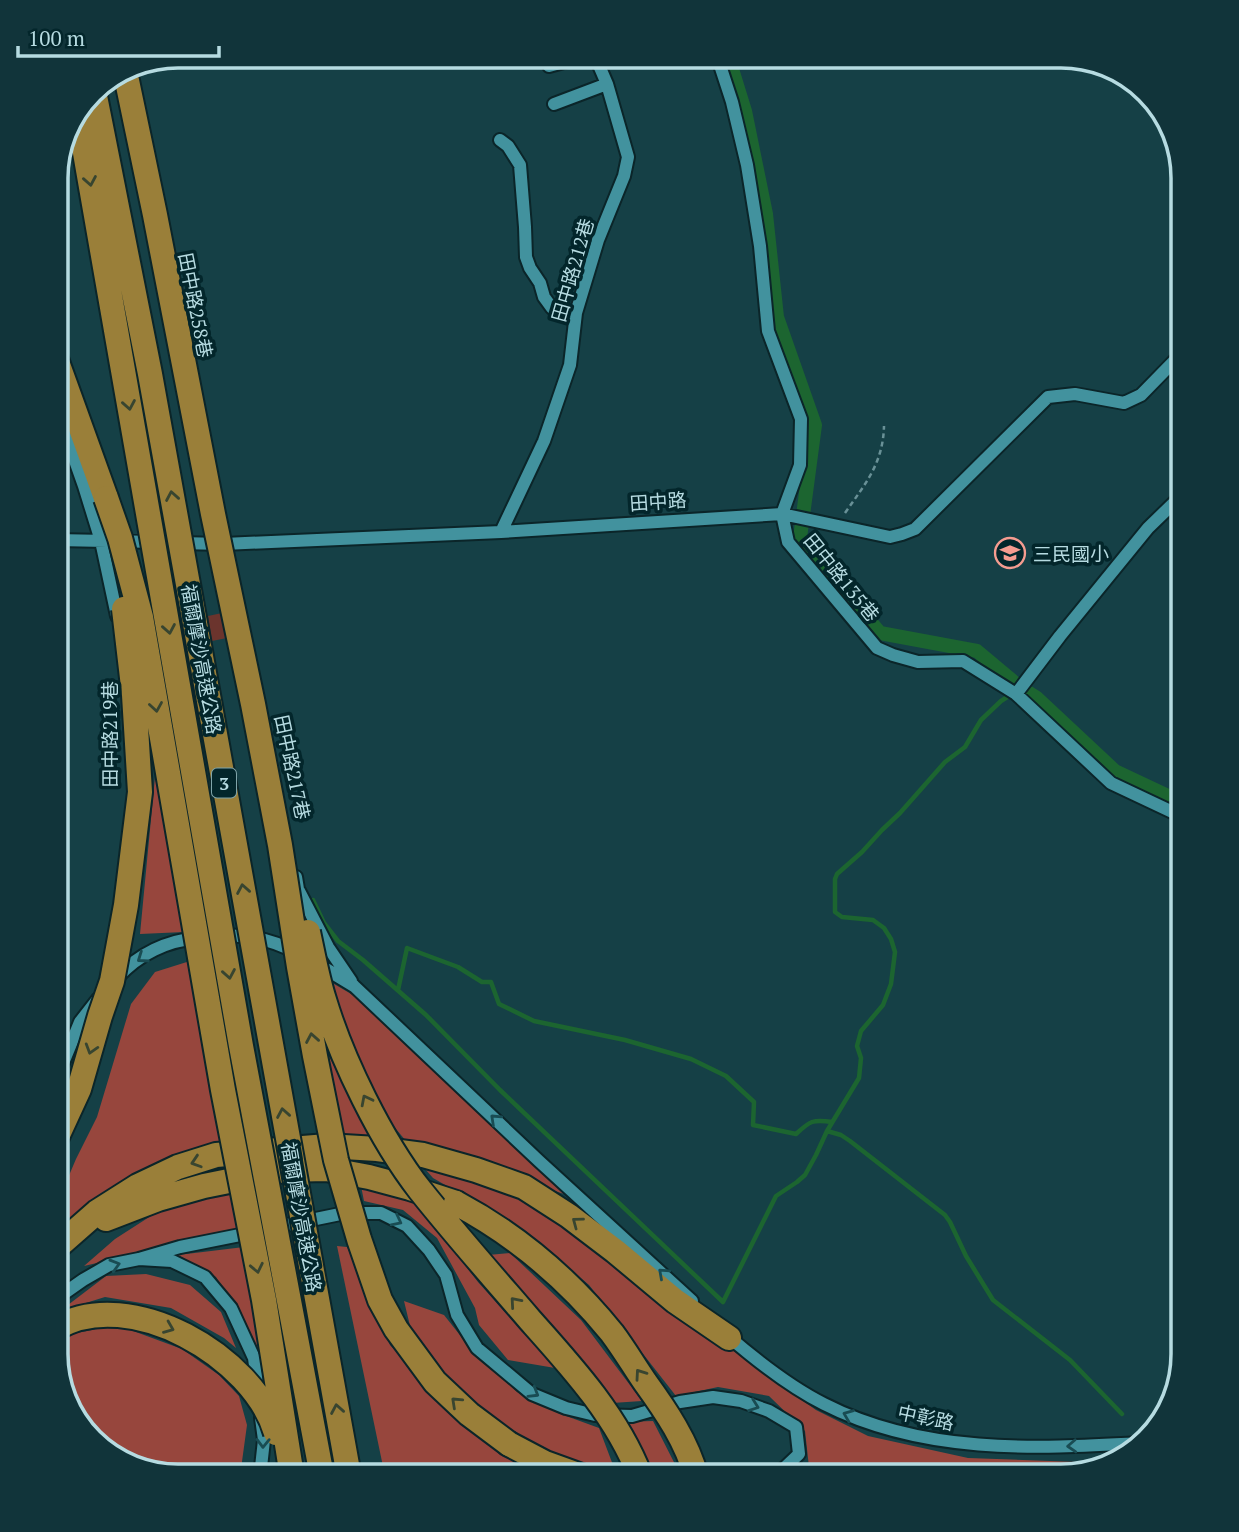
<svg xmlns="http://www.w3.org/2000/svg" width="1239" height="1532" font-family="'PT Serif','Noto Sans TC',serif">
  <rect width="100%" height="100%" fill="#154046"/>
  <path fill="#6b342d" d="M222 613 227 638 212 641 208 616Z"/>
  <path fill="#97463d" d="M155 777 184 932 140 934Z
    M190 961 221 1148 56 1235V1206L76 1159 97 1117 131 1004 155 972Z
    M329 981 358 998 570 1196 406 1141 385 1116 349 1049Z
    M329 1056 371 1140 342 1133Z
    M424 1161 501 1186 521 1201 572 1232 699 1323 740 1356 816 1410 868 1436 968 1458 1105 1463 1066 1474 1055 1476H810L805 1431 769 1396 718 1387 676 1396 589 1285 527 1232 433 1178 426 1170Z
    M361 1186 418 1204 478 1282 555 1368 508 1360 479 1325 475 1308 437 1238 403 1210 364 1201Z
    M231 1188 239 1230 84 1266 115 1239 171 1203Z
    M337 1246 347 1247 390 1345 471 1431 543 1476H385Z
    M244 1247 271 1372 216 1277 178 1255Z
    M510 1253 581 1320 642 1401 612 1403 488 1255Z
    M146 1274 190 1285 221 1312 236 1348 224 1338 171 1308 105 1297 60 1311 106 1276Z
    M404 1301 444 1315 471 1349 517 1392 558 1413 599 1428 616 1473 542 1452 460 1397 411 1330Z
    M117 1325 182 1349 219 1375 239 1396 247 1425 240 1476H178L124 1463 77 1422 56 1354V1343L62 1336Z
    M653 1421 681 1476H653L621 1422Z"/>
  <g fill="none" stroke-linecap="round" stroke-linejoin="round">
    <path stroke="#1c6530" stroke-width="4.5" d="M313 900 324 923 338 941 363 960 426 1015 500 1090 723 1302 776 1196 797 1182 805 1175 816 1155 827 1131 859 1078 861 1058 857 1046 861 1031 883 1005 891 984 895 952 891 939 884 928 873 920 842 917 835 912V879L837 874 862 852 882 830 900 813 945 762 965 747 981 720 1001 701 1012 694
      M398 990 407 948 458 967 482 982H491L499 1004 534 1021 625 1040 691 1059 726 1076 754 1102 753 1125 796 1134C810 1121 813 1119 832 1122
      M827 1131 841 1135 850 1141 945 1215 950 1222 966 1256 993 1300 1070 1360 1122 1414"/>
    <path stroke="#1c6530" stroke-width="14" d="M728 56 745 111 766 214 777 317 815 425 800 538 880 633 977 651 1021 688 1037 698 1115 771 1183 803"/>
    <g stroke="#0b2529" stroke-width="16">
      <path id="minor" d="M717 56 732 102 747 165 760 246 768 331 801 419 800 465 782 514 788 542 877 648 893 655 918 662 963 661 1016 694 1111 783 1183 817
        M549 66 586 56
        M554 104 607 84
        M500 140 508 146 520 165 525 227 526 257 530 268 540 283 544 297 552 308 576 313
        M56 407 84 486 101 541 117 616
        M501 532 544 441 570 365 576 313 598 240 624 176 628 157 607 84 595 56
        M56 540 157 542
        M179 543 224 544 501 532 782 514 890 537 902 534 915 529 1048 397 1075 394 1124 403 1141 395 1183 352
        M1016 694 1060 636 1148 528 1183 494
        M296 877 298 889 328 947 351 981
        M220 936C247 934 273 940 297 953
        M316 963 354 986 539 1161 692 1301
        M117 978C138 954 168 940 199 938
        M56 1080 80 1022 98 999
        M272 1228 345 1213H381L407 1226 429 1250 446 1275 457 1315 477 1348 532 1394 566 1408 595 1415 632 1416 680 1402 713 1397 741 1401 769 1411 796 1427 799 1454 779 1473 772 1476
        M139 1259 180 1247 255 1232
        M56 1299 83 1280 109 1265 139 1259 172 1261 205 1277 231 1308 254 1358 258 1389
        M728 1336C757 1361 790 1387 824 1404 922 1454 1033 1449 1140 1443
        M260 1476 264 1440 261 1418"/>
    </g>
    <g stroke="#0b2529" stroke-width="28">
      <path id="highway" d="M56 359 106 498
        M106 1219 158 1199 204 1186 284 1170 326 1169 369 1177 410 1188 456 1203
        M56 1248 97 1212 138 1186 178 1167 216 1155 327 1146 377 1149 423 1155 476 1170 524 1187 569 1216 615 1251 675 1301 729 1338
        M509 1444 545 1463 581 1476"/>
    </g>
    <path stroke="#699197" stroke-width="2.5" stroke-dasharray="5 3.5" stroke-linecap="butt" d="M845 513C865 484 883 464 884 426"/>
    <use href="#minor" stroke="#42929e" stroke-width="12"/>
    <use href="#highway" stroke="#9a7f39" stroke-width="24"/>
    <g stroke="#0b2529" stroke-width="28" stroke-linecap="butt">
      <path id="highway-bridge" d="M126 76 155 215 213 514 253 704 280 845 299 967 315 1056 336 1160 359 1239 380 1300 396 1329 435 1382 469 1414 509 1444
        M94 91 150 374 349 1476
        M77 114 84 147 241 1046 322 1476
        M106 498 120 538 141 617 223 1090 264 1300 292 1476
        M308 932C313 955 317 978 324 1000 342 1060 381 1140 420 1190 455 1234 493 1277 530 1320 572 1367 617 1416 640 1476
        M56 1139 79 1089 100 1016 112 981 126 905 140 792 134 695 124 609
        M456 1203C516 1235 569 1280 612 1333 624 1349 634 1366 645 1382 666 1411 687 1442 696 1476
        M56 1328C130 1284 254 1357 276 1433"/>
    </g>
    <use href="#highway-bridge" stroke="#9a7f39" stroke-width="24"/>
  </g>
  <defs><path id="oneway-chevron" d="M-2-3.5L2.5 0L-2 3.5" fill="none" stroke-width="1.6" stroke-linecap="round" stroke-linejoin="round" transform="scale(1.75)"/></defs>
  <g stroke="#384530">
    <use href="#oneway-chevron" transform="translate(90 181) rotate(80)"/>
    <use href="#oneway-chevron" transform="translate(129 405) rotate(80)"/>
    <use href="#oneway-chevron" transform="translate(172 496) rotate(-100)"/>
    <use href="#oneway-chevron" transform="translate(169 629) rotate(80)"/>
    <use href="#oneway-chevron" transform="translate(156 707) rotate(81)"/>
    <use href="#oneway-chevron" transform="translate(243 889) rotate(-100)"/>
    <use href="#oneway-chevron" transform="translate(229 974) rotate(80)"/>
    <use href="#oneway-chevron" transform="translate(312 1038) rotate(-100)"/>
    <use href="#oneway-chevron" transform="translate(91 1049) rotate(107)"/>
    <use href="#oneway-chevron" transform="translate(366 1100) rotate(-117)"/>
    <use href="#oneway-chevron" transform="translate(283 1113) rotate(-100)"/>
    <use href="#oneway-chevron" transform="translate(196 1162) rotate(162)"/>
    <use href="#oneway-chevron" transform="translate(577 1222) rotate(-143)"/>
    <use href="#oneway-chevron" transform="translate(257 1268) rotate(78)"/>
    <use href="#oneway-chevron" transform="translate(515 1302) rotate(-131)"/>
    <use href="#oneway-chevron" transform="translate(169 1328) rotate(22)"/>
    <use href="#oneway-chevron" transform="translate(640 1374) rotate(-125)"/>
    <use href="#oneway-chevron" transform="translate(456 1402) rotate(-137)"/>
    <use href="#oneway-chevron" transform="translate(337 1409) rotate(-100)"/>
  </g>
  <g stroke="#194c53">
    <use href="#oneway-chevron" transform="translate(142 958) rotate(145)"/>
    <use href="#oneway-chevron" transform="translate(495 1119) rotate(-137)"/>
    <use href="#oneway-chevron" transform="translate(397 1221) rotate(27)"/>
    <use href="#oneway-chevron" transform="translate(115 1265) rotate(-16)"/>
    <use href="#oneway-chevron" transform="translate(663 1273) rotate(-138)"/>
    <use href="#oneway-chevron" transform="translate(534 1393) rotate(31)"/>
    <use href="#oneway-chevron" transform="translate(754 1406) rotate(20)"/>
    <use href="#oneway-chevron" transform="translate(848 1415) rotate(-158)"/>
    <use href="#oneway-chevron" transform="translate(263 1443) rotate(91)"/>
    <use href="#oneway-chevron" transform="translate(1072 1446) rotate(177)"/>
  </g>
  <defs>
    <g id="school-ring" transform="scale(1.575)"><circle r="9.5" fill="#03262b" stroke="#f59c90" stroke-width="1.5"/><path d="M0-5L7-2L0 1L-7-2ZM-4 1L0 2.5L4 1V4Q0 6-4 4Z" fill="#f59c90"/></g>
  </defs>
  <g fill-rule="evenodd">
    <use href="#school-ring" x="1010" y="553"/>
  </g>
  <g text-anchor="middle" dominant-baseline="central" stroke-width="7" stroke-linejoin="round" paint-order="stroke">
    <rect fill="#03262b" stroke="#80a5aa" stroke-width="2" x="212" y="768.5" width="24" height="29" rx="5"/>
    <g font-size="18" font-weight="bold" fill="#b6dbe1">
      <text x="224" y="783">3</text>
    </g>
    <g font-size="19" fill="#b6dbe1" stroke="#03262b">
      <text transform="translate(572 270) rotate(-74)">田中路212巷</text>
      <text transform="translate(196 305) rotate(79)">田中路258巷</text>
      <text transform="translate(658 501) rotate(-4)">田中路</text>
      <text transform="translate(842 577) rotate(51)">田中路135巷</text>
      <text transform="translate(202 659) rotate(80)">福爾摩沙高速公路</text>
      <text transform="translate(109 734) rotate(-90)">田中路219巷</text>
      <text transform="translate(293 767) rotate(78)">田中路217巷</text>
      <text transform="translate(302 1217) rotate(80)">福爾摩沙高速公路</text>
      <text transform="translate(926 1417) rotate(12)">中彰路</text>
    </g>
    <g font-size="19" fill="#b6dbe1" stroke="#03262b" text-anchor="start">
      <text x="1033" y="553">三民國小</text>
    </g>
  </g>
  <path d="M0 0H1239V1532H0ZM178 68H1061A110 110 0 0 1 1171 178V1354A110 110 0 0 1 1061 1464H178A110 110 0 0 1 68 1354V178A110 110 0 0 1 178 68Z" fill="#11343a" fill-rule="evenodd"/>
  <path fill="none" stroke="#b6dbe1" stroke-width="3.5" d="M178 68H1061A110 110 0 0 1 1171 178V1354A110 110 0 0 1 1061 1464H178A110 110 0 0 1 68 1354V178A110 110 0 0 1 178 68Z"/>
  <path d="M18 46v10h201v-10" fill="none" stroke="#b6dbe1" stroke-width="3.5"/>
  <text x="28" y="46" font-size="21" fill="#b6dbe1" stroke="#03262b" stroke-width="5" paint-order="stroke">100 m</text>
</svg>
